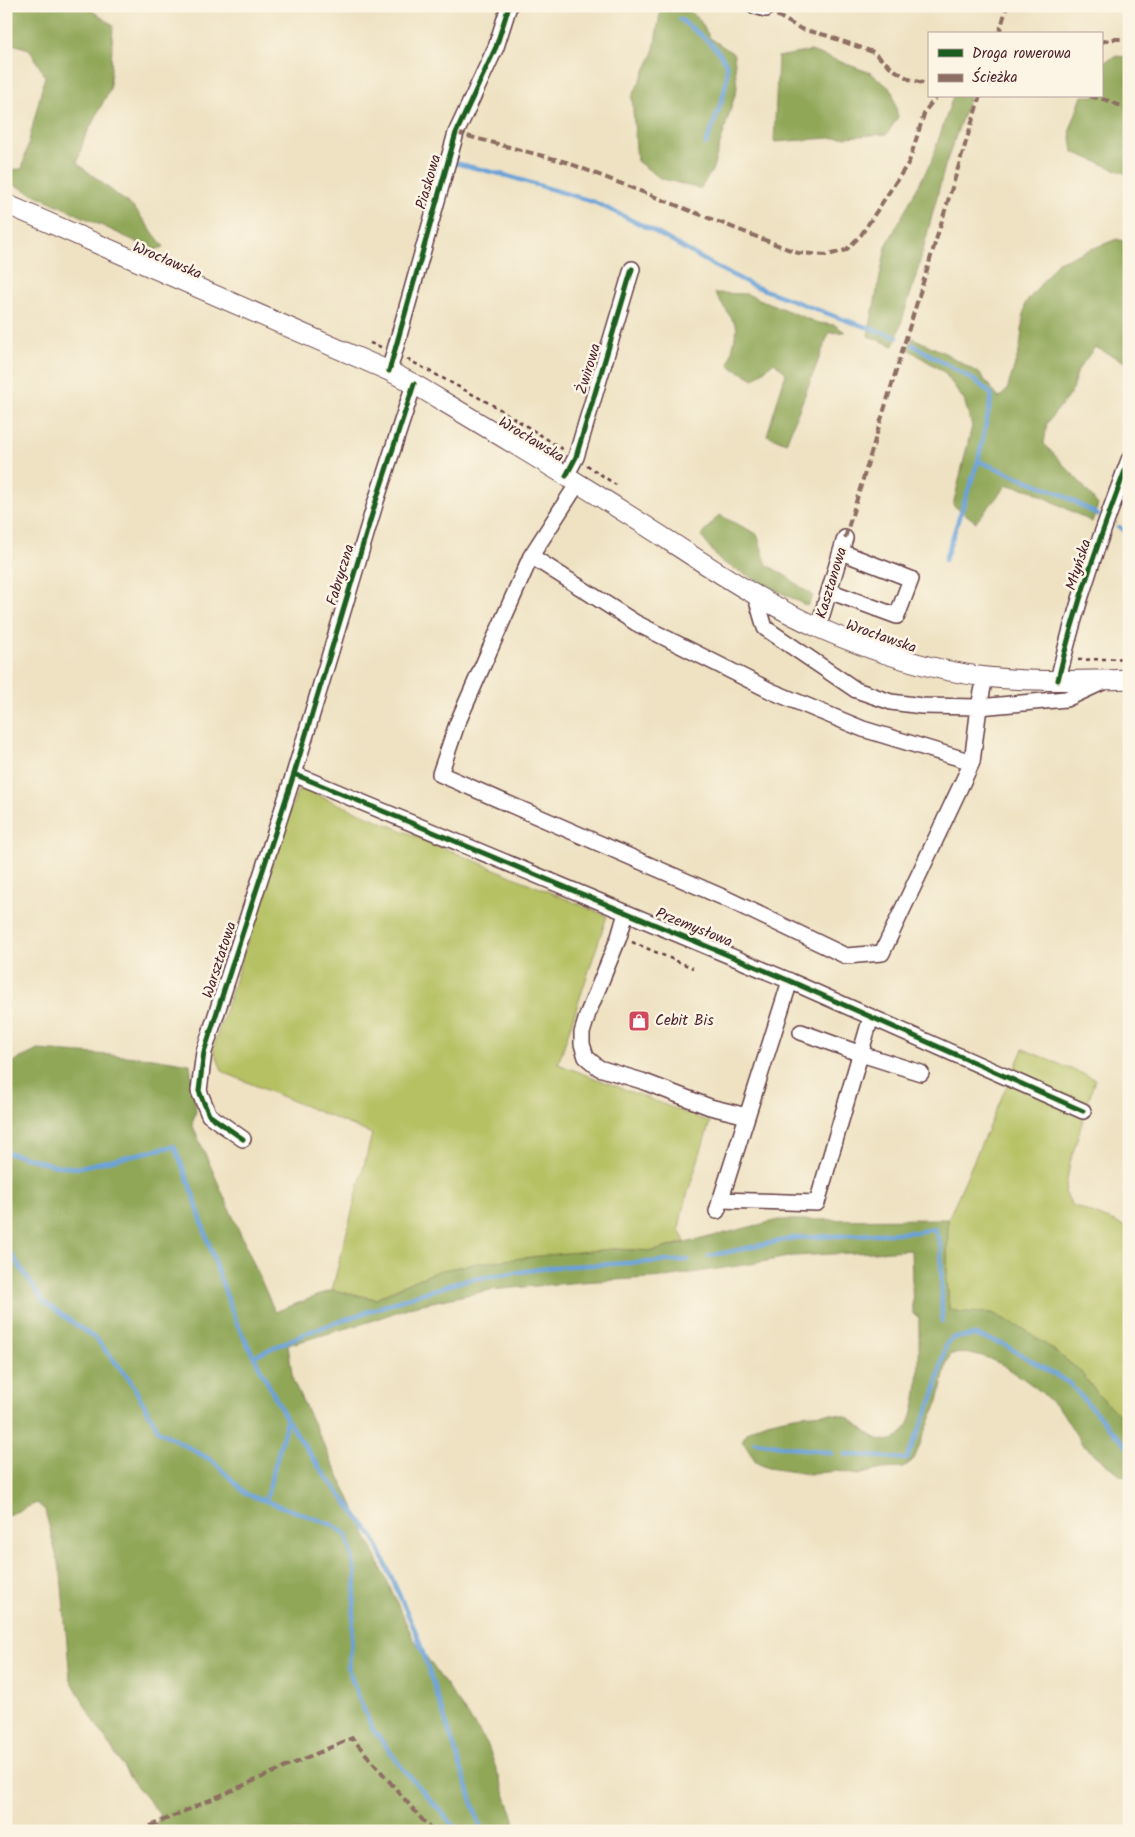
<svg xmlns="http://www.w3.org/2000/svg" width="1135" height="1837" font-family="Kalam,sans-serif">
  <rect width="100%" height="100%" fill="#fcf5e5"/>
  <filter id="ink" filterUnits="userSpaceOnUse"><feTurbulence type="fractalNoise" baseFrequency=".02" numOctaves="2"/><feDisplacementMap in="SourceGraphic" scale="10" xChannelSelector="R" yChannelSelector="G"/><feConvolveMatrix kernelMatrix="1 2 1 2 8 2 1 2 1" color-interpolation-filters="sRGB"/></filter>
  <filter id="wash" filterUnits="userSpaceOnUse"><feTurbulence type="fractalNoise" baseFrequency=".0096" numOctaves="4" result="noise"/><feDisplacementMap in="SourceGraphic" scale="20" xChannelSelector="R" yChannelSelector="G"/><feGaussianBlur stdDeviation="1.12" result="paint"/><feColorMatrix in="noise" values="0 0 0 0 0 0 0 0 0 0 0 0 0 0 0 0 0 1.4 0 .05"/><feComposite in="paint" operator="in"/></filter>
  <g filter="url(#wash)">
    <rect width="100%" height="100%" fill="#eee2c2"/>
    <path fill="#b5c163" stroke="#807047" d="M298 790 310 792 607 916 558 1064 710 1122 683 1208 679 1229 685 1242 653 1251 613 1249 478 1263 438 1271 404 1285 376 1299 332 1290 372 1134 223 1072 213 1049 286 821Z
      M1023 1049 1095 1079 1070 1163 1065 1192 1072 1205 1129 1228V1424L1100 1397 1079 1370 1052 1349 1025 1330 992 1313 960 1312 949 1309 947 1278 948 1219Z"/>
    <path fill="#90a759" stroke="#6d6342" d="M6 6H85L113 25 110 89 84 139 77 163 135 209 164 247 154 250 6 181V170L22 169 45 76 29 49 6 42Z
      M666 6H684L699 19 710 38 734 54 737 88 712 171 700 189 660 178 637 161 632 97 653 54 661 8Z
      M811 51 871 73 892 90 898 117 887 134 774 142 778 57Z
      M1115 56 1129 57V175L1073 152 1070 130 1082 96H1101V64Z
      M953 96H970L945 166 917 273 894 346 868 336 886 246 931 162Z
      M1117 239 1129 243V364L1095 347 1078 370 1071 393 1047 423 1044 444 1080 482 1098 505 1092 522 1031 490 1007 485 976 522 953 505 972 426 964 400 944 372 908 349 913 338 945 353 980 374 999 398 1007 390 1020 348 1025 304 1058 262Z
      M715 293 747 294 818 323 835 325 845 332 829 333 786 443 767 435 786 373 774 362 754 379 729 366 737 327Z
      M719 515 757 534 767 565 786 576 813 596 807 606 720 561 701 536Z
      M38 1050 153 1058 190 1064 196 1111 192 1124 275 1312 332 1290 376 1299 404 1285 438 1271 478 1263 566 1253 613 1249 653 1251 778 1220 948 1219 947 1278 949 1309 960 1312 992 1313 1025 1330 1052 1349 1079 1370 1100 1397 1129 1424V1478L1121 1476 1082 1444 1062 1412 1040 1391 1024 1379 1003 1365 983 1356 969 1353 951 1354 947 1362 938 1401 914 1459 903 1468 882 1469 857 1475 838 1471 808 1474 768 1468 757 1463 742 1441C748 1427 762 1423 776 1420 793 1415 831 1410 847 1417 859 1423 868 1437 882 1440 927 1448 918 1342 919 1317L913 1314 911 1250 793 1256 751 1264 665 1277 581 1282 490 1290 413 1306 368 1322 288 1345 293 1381 347 1493 413 1638 487 1743 514 1819 516 1831H153L160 1815 130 1778 88 1711 70 1678 61 1574 45 1510 37 1503 6 1516V1065Z"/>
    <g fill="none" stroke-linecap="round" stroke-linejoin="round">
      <path stroke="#69a1d8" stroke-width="4.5" d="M680 19C695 31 716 44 725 62 734 77 712 127 706 144
        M455 163 504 175 594 202 650 229 720 269 754 286 845 320 897 337
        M913 345 977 382 992 395 978 461 945 560
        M978 461 1059 493 1098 515
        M1119 527 1129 534
        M6 1152 53 1165 76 1168 174 1146 190 1185 219 1275 237 1324 287 1420 266 1500
        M6 1246 43 1301 97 1340 130 1380 159 1431 213 1461 246 1494 333 1525 347 1535 356 1575 351 1650 348 1668 358 1696 372 1728 403 1769 458 1831
        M709 1256 794 1238 917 1232 934 1228 941 1246 942 1321
        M254 1356 309 1332 419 1294 467 1280 553 1267 688 1260
        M287 1420 319 1467 374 1538 417 1635 482 1831
        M755 1442 832 1453
        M845 1454 907 1459 934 1395 946 1345 952 1338 975 1335 1003 1344 1069 1383 1129 1449"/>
    </g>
  </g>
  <g filter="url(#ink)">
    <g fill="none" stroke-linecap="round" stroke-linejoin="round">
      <g stroke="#633c42" stroke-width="18">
        <path id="minor" d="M755 6 766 9V6
          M389 371 456 133 496 47 509 6
          M566 476 576 457 632 269
          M578 483 531 556 457 724 440 774 727 899 846 956 882 953 972 762
          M531 556 636 623 771 691 863 729 972 762 979 707 922 706 891 702 856 690 765 628 755 594
          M829 591 897 616 911 579 841 552
          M818 628 845 538
          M985 677 979 707 1066 699 1105 681
          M1058 680C1075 605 1102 532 1129 460
          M294 774 790 981 1083 1111
          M626 913 619 937 588 1013 582 1033V1044L586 1057 599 1068 642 1081 710 1107 747 1116
          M801 1032 861 1054 921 1073
          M243 1139 209 1115 199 1091 204 1052 294 774 376 501 414 384
          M720 1200 817 1203 871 1017
          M717 1211 790 981"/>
      </g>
      <g stroke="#633c42" stroke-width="21">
        <path id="major" d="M6 204 389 371 414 384C484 426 555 468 624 512 688 552 750 597 819 628 871 651 929 670 986 677 1033 682 1081 681 1129 679"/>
      </g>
      <path stroke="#633c42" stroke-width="2.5" stroke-dasharray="4 4" stroke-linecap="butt" d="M370 343 381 347
        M407 359 498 408 564 450
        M587 465 616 485
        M1078 660 1129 658
        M632 942 693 968"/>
      <use href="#minor" stroke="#fff" stroke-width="15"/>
      <use href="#major" stroke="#fff" stroke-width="19"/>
      <path stroke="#8d6e63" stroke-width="4" stroke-dasharray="8 4" stroke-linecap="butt" d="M766 9 801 29 825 35 873 52 893 69 909 79 929 85
        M999 34 1007 6
        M1101 42 1114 39H1129
        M1090 96 1110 101 1129 110
        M456 133 566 162 798 253 828 255 846 250 861 235 909 162 925 111 937 96
        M845 538 980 96
        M139 1831 352 1738 432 1831"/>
      <g stroke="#fcf5e5" stroke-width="8">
        <path id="cycleway" d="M389 371 456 133 496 47 509 6
          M566 476 576 457 632 269
          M1058 680C1075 605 1102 532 1129 460
          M294 774 790 981 1083 1111
          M243 1139 209 1115 199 1091 204 1052 294 774 376 501 414 384"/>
      </g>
      <use href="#cycleway" stroke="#1b5e20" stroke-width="5"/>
    </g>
  </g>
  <defs>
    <g id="shop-square" transform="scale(1.125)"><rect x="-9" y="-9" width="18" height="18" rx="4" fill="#d1495b" stroke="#fcf5e5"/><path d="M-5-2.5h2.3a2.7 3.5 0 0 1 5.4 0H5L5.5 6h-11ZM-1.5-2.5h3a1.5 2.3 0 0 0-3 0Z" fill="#fff"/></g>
  </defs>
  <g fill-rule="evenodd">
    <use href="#shop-square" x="639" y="1021"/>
  </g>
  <g text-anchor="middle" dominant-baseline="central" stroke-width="5" stroke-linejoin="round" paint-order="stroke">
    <g font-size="15" fill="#4a1f2b" stroke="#fcf5e5">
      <text transform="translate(429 182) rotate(-74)">Piaskowa</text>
      <text transform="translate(167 261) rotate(23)">Wrocławska</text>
      <text transform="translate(589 369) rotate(-73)">Żwirowa</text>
      <text transform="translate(531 440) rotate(31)">Wrocławska</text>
      <text transform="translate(1079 565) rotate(-72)">Młyńska</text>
      <text transform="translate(341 575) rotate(-73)">Fabryczna</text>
      <text transform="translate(832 583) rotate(-73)">Kasztanowa</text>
      <text transform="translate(881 637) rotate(19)">Wrocławska</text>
      <text transform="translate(694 928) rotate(22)">Przemysłowa</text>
      <text transform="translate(220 960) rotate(-72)">Warsztatowa</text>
    </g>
    <g font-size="15" fill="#4a1f2b" stroke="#fcf5e5" text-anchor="start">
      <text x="655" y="1021">Cebit Bis</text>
    </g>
  </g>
  <rect width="1135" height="1837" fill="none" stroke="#fcf5e5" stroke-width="25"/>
  <rect x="928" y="32" width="175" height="65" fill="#fcf5e5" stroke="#b59f9b"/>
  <rect x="938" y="49" width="25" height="8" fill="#1b5e20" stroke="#b59f9b"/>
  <text x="972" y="58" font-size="15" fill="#4a1f2b">Droga rowerowa</text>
  <rect x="938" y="74" width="25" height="8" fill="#8d6e63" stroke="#b59f9b"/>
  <text x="972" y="82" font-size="15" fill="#4a1f2b">Ścieżka</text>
</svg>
